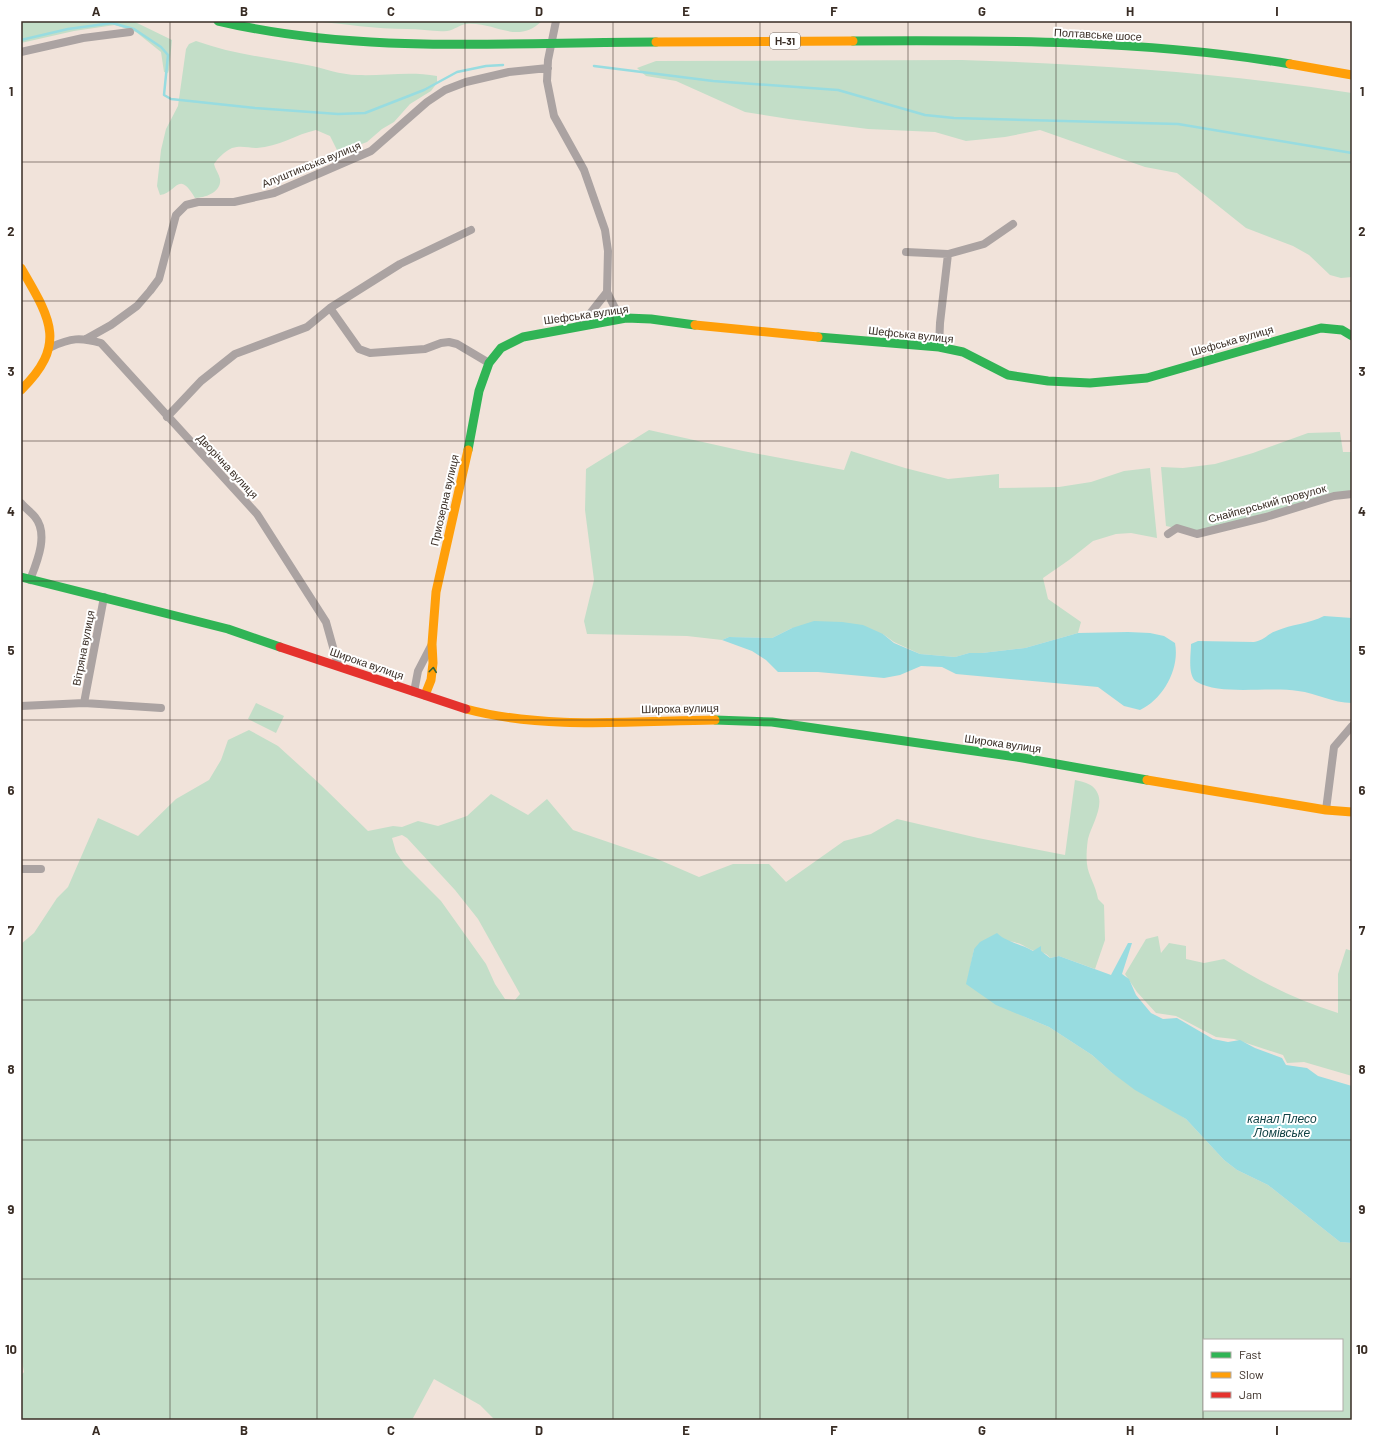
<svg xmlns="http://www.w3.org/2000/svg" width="1373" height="1441" font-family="Barlow,sans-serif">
  <rect width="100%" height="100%" fill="#f1e3da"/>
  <path fill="#c3dec8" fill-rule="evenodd" d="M21 21H133L172 40 169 70 168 73 164 72 161 52 136 32 115 25 74 31 21 43Z
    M313 21H542C517 45 496 22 467 24 460 24 455 30 447 31 434 32 421 29 407 29 376 29 344 24 313 21Z
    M196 41C232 54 269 58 307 65 324 68 340 75 358 75 384 76 410 71 437 76V83L431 91 410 104 394 122 382 129 367 142 351 148 340 156 330 136 316 130C297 134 278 147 257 148 248 148 242 145 232 148 224 152 219 157 214 164 215 169 219 174 220 179 222 192 205 198 195 198 178 169 177 193 160 195L157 186 161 150 166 129 178 106 186 49 189 44Z
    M962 60C1093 64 1223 73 1352 93V277L1341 278 1330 275 1309 255 1293 246 1246 228 1177 173 1145 167 1040 130 1005 137 966 141 935 132 868 129 789 119 745 112 676 81 646 76 637 68 656 61Z
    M649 430 743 451 844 470 851 451 905 468 948 479 999 474V488L1059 487 1091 482 1124 471 1150 468 1157 538 1131 533 1116 534 1093 541 1069 560 1043 578 1048 599 1081 622 1078 633 1025 648 982 653H969L955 657 920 654 894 642 883 634 792 628 772 638 729 637 722 640 687 636 587 634 584 621 594 580 585 510 586 469Z
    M1340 432 1343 452H1352V490L1195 532 1166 526 1161 467 1183 468 1215 464 1253 453 1308 433Z
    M256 703 284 716 276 733 248 719Z
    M249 730 278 746 321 785 368 831 393 826 402 827 418 821 438 826 467 816 491 794 528 815 547 799 573 830 655 858 699 877 733 864H769L786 882 844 841 871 834 897 819 978 838 1065 855 1075 780C1080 781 1088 783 1092 786 1109 800 1092 823 1088 839 1087 845 1086 857 1087 864 1088 875 1096 886 1098 899L1104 905 1105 940 1095 969 1059 956 1050 958C1046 952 1041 952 1034 951 1028 949 1023 944 1017 943 1002 938 989 944 974 949L967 984 1025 1017 1049 1027 1092 1055 1111 1072 1186 1119 1224 1160 1237 1170 1268 1185 1340 1242 1352 1243V1420H495L480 1405 434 1379 412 1420H21V1376L24 1372 21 1356V944L34 933 57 898 68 887 98 818 138 836 176 799 209 780 221 760 228 740ZM402 835 407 838 455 890 478 919 520 994 515 1000 505 999 495 984 486 964 441 901 405 865 396 852 392 838ZM1204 1340H1342V1410H1204Z
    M1158 936 1161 953 1169 943 1186 946V959L1204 963 1224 959C1260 982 1297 1000 1338 1013V974L1346 949 1352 951V1076L1304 1062 1287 1063 1283 1055 1234 1039 1216 1037 1176 1016 1156 1013 1137 992 1125 974 1146 939Z"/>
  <path fill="#98dce0" d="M1324 616 1352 618V703C1333 703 1316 693 1298 691 1270 686 1221 696 1197 682 1187 677 1191 654 1191 644L1198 641 1254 642C1265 640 1267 634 1276 631 1292 624 1308 624 1324 616Z
    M814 621 842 622 863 625 883 634 894 643 920 654 955 657 969 653H982L1025 648 1078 633 1128 632 1150 633 1164 636 1175 643C1180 669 1163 699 1140 710L1124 706 1098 687 956 674 942 667 921 666 900 675 884 678 818 672H778L766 660 752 651 722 640 729 637 772 638 792 628Z
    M997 933C1006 942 1021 944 1033 951L1041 946V951L1050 958 1059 956 1111 975 1128 943H1132L1122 974 1129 979 1136 995 1151 1013 1163 1019 1177 1018 1213 1039 1228 1042 1240 1040 1255 1048 1282 1058 1286 1065 1307 1068 1318 1076 1352 1086V1243L1340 1242 1268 1185 1237 1170 1224 1160 1186 1119 1135 1090 1111 1072 1092 1055 1049 1027 996 1005 966 984 974 949 980 942Z"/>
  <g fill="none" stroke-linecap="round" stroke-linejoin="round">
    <path stroke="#98dce0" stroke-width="2.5" d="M21 40 68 29 112 23 134 29 161 47 168 55 164 95 171 99 255 108 338 114 365 113 424 90 457 72 486 66 503 65
      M594 66 713 81 838 90 925 115 954 118 1178 124 1352 153"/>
    <path stroke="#aba3a2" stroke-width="8" d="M556 21 548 60 547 81 554 116 584 170 605 230 608 251 607 292 585 320 578 325
      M21 52 83 38 130 32
      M906 252 948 254 984 244 1013 224
      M607 292 615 308 626 318
      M330 308 359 349 370 353 425 349 441 343 449 342 457 344 489 363
      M86 339 111 325 137 306 150 291 159 279 176 215 186 205 198 202H234L274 193 371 151 427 102 445 90 466 82 509 72 548 68
      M51 347C71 338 80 337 101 343L257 514 326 622 338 665
      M939 347 940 323 948 254
      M167 417 201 381 235 354 307 327 330 308 400 264 471 230
      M21 503C25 508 31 512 35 517 49 534 37 562 30 580
      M1168 534 1177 528 1197 534 1266 517 1334 496 1352 494
      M414 692 418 671 432 644
      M84 703 104 597
      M21 706 84 703 161 708
      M1326 810 1334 747 1352 726
      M21 869H41"/>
    <path stroke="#30b455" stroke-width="9" d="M218 21C361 55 511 42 656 42
      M853 41C998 40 1147 40 1290 64
      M818 337 939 347 963 352 1008 375 1048 381 1090 383 1147 378 1321 328 1342 330 1352 336
      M468 450 479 391 489 363 501 348 523 337 626 318 651 319 695 325
      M21 577 228 629 280 647
      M715 720 772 722 1023 758 1147 780"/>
    <path stroke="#ff9f0a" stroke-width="9" d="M656 42 853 41
      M1290 64 1352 75
      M21 268C50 318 68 344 21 390
      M695 325 818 337
      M425 695 431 680 433 663 432 644 436 592 468 450
      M466 709C545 730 634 721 715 720
      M1147 780 1326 810 1352 812"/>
    <path stroke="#e5322d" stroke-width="9" d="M280 647 466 709"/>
  </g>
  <defs><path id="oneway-chevron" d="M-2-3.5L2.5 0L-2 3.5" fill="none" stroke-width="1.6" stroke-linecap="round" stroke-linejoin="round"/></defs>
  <use stroke="#356338" href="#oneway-chevron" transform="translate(433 670) rotate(-83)"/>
  <path fill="none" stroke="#392d25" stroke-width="1" stroke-opacity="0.55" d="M170 21V1420M317 21V1420M465 21V1420M613 21V1420M760 21V1420M908 21V1420M1056 21V1420M1203 21V1420M21 162H1352M21 301H1352M21 441H1352M21 581H1352M21 720H1352M21 860H1352M21 1000H1352M21 1140H1352M21 1279H1352"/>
  <g text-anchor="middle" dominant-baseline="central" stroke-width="4" stroke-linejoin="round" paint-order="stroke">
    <rect fill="#fff" stroke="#746c66" stroke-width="1" x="770" y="33" width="30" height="16" rx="3"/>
    <g font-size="10" font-weight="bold" fill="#392d25">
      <text x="785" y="41">Н-31</text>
    </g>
    <g font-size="11" fill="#392d25" stroke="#fff">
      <text transform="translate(1098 34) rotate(3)">Полтавське шосе</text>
      <text transform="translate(311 164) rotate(-22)">Алуштинська вулиця</text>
      <text transform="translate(586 314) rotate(-8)">Шефська вулиця</text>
      <text transform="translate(911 334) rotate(6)">Шефська вулиця</text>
      <text transform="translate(1232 340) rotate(-16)">Шефська вулиця</text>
      <text transform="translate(228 466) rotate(47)">Дворічна вулиця</text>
      <text transform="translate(444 500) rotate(-77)">Приозерна вулиця</text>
      <text transform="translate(1267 503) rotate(-15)">Снайперський провулок</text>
      <text transform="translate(83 648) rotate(-79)">Вітряна вулиця</text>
      <text transform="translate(367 663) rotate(19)">Широка вулиця</text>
      <text transform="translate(680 708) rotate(-1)">Широка вулиця</text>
      <text transform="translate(1003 743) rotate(8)">Широка вулиця</text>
    </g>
    <g font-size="12" font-style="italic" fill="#114245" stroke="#fff">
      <text x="1282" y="1118">канал Плесо<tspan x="1282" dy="14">Ломівське</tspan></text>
    </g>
  </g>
  <rect width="1373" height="1441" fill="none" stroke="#ffffff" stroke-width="44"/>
  <rect x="1203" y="1339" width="140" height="72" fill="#ffffff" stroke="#b0aba8"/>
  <rect x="1211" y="1352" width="20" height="6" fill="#30b455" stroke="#b0aba8"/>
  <text x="1239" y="1359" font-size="12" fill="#392d25">Fast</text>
  <rect x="1211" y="1372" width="20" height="6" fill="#ff9f0a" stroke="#b0aba8"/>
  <text x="1239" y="1379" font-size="12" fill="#392d25">Slow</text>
  <rect x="1211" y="1392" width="20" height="6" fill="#e5322d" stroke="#b0aba8"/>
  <text x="1239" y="1399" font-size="12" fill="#392d25">Jam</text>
  <rect x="22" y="22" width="1329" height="1397" fill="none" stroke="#392d25" stroke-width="1.5"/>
  <g font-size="13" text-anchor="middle" font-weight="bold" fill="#392d25">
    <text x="96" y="16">A</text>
    <text x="244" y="16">B</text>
    <text x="391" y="16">C</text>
    <text x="539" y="16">D</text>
    <text x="686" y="16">E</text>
    <text x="834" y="16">F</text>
    <text x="982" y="16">G</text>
    <text x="1130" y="16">H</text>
    <text x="1277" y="16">I</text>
    <text x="11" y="96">1</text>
    <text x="1362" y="96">1</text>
    <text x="11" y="236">2</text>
    <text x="1362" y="236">2</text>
    <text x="11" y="376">3</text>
    <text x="1362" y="376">3</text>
    <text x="11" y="516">4</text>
    <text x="1362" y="516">4</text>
    <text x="11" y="655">5</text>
    <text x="1362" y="655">5</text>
    <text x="11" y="795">6</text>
    <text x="1362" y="795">6</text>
    <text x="11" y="935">7</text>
    <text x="1362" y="935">7</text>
    <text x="11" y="1074">8</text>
    <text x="1362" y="1074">8</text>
    <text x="11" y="1214">9</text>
    <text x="1362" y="1214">9</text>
    <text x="11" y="1354">10</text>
    <text x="1362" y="1354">10</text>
    <text x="96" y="1435">A</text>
    <text x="244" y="1435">B</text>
    <text x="391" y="1435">C</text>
    <text x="539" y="1435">D</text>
    <text x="686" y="1435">E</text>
    <text x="834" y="1435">F</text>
    <text x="982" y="1435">G</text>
    <text x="1130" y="1435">H</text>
    <text x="1277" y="1435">I</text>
  </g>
</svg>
